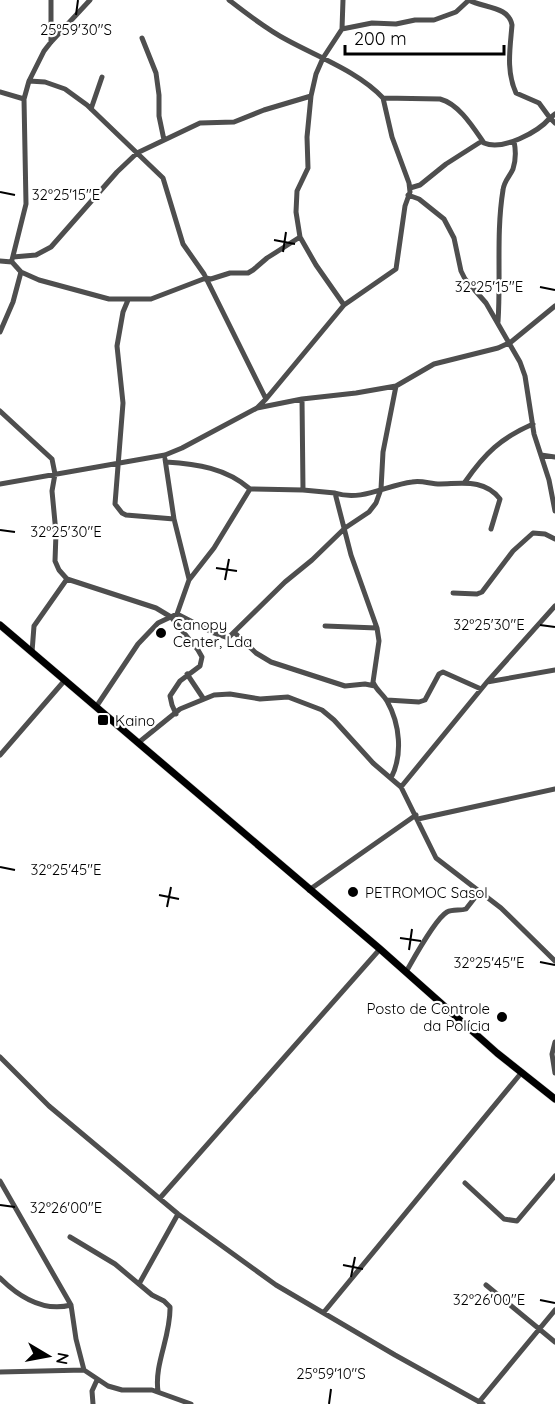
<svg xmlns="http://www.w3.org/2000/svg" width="555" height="1404" font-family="Quicksand,sans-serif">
  <rect width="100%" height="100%" fill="#fff"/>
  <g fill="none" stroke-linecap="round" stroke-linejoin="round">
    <g stroke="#dbdbdb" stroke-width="8">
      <path id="major" d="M0 625 380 949 497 1053 555 1099"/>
    </g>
    <path stroke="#4e4e4e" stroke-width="5" d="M229 0C247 14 266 29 287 40 318 57 359 72 383 98L440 99C459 104 473 127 484 143 503 151 538 132 550 118L539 103 516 93C506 71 510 49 512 25 509 6 483 8 469 0
      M342 29 372 23 396 24 415 20H434L456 12 469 0
      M142 38 156 73 159 95V116L164 140
      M51 42V0
      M29 81 45 82 65 89 87 105 163 178 183 244 204 274 266 399
      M0 92 24 99
      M311 96 307 137 308 168 297 191 296 212 300 237 316 265 344 305
      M91 109 102 77
      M555 114 550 118 555 123
      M410 188 420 185 446 164 482 141
      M408 195 419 199 444 219 454 238 461 271 465 279 486 303 520 362 525 376 534 434 549 480 555 511
      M13 257 36 255 51 247 117 172 137 153 200 123 234 122 264 110 311 96 316 74 323 58 342 29 343 0
      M12 260 26 204 24 99 29 81 44 51 51 42 90 0
      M0 261 12 262 21 272 39 280 109 299H151L206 278 211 279 230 273H248L253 270 267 258 300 237
      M128 300 123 312 117 346 123 403 115 504 122 513 126 515 174 519
      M498 322C501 278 496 233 503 190 504 181 510 176 513 169 516 160 516 151 514 141
      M0 332 13 302 21 272
      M302 399 303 490
      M257 408 266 399 344 305 396 269 405 206 410 192 409 183 392 137 383 98
      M0 411 52 459 55 474 52 491 56 533 55 561 59 570 67 579 156 608 171 617 198 650 202 657 200 666 180 681 170 696 172 705 176 714
      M541 455 555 457
      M165 459 174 519 189 579
      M166 462C197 464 226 468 250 489L303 490 335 493 351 555 377 628 379 641 373 682C376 690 383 694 387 701 400 724 403 755 391 778
      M465 482C485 453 501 438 533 424
      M0 484 165 455 182 448 257 408 302 399 356 393 396 386 434 364 498 348 511 342 555 306
      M335 493C361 502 387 485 412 482 422 480 430 484 440 484 460 484 484 478 500 499L491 529
      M453 593 477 594 482 592 513 551 533 533 545 534 555 539
      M177 614 189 580 214 548 250 489
      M325 626 377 628
      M235 633 256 653 271 662 345 686 365 684 375 686
      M32 652 34 626 67 579
      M187 674 203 698
      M488 681 555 606
      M387 700 419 702 425 700 439 674 443 672 481 689
      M96 707 138 644 158 623 177 614 214 633 228 638 285 582 312 560 345 528 369 512 376 503 381 489 383 452 396 386
      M138 743 180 709 214 695 230 694 260 699 288 697 322 710 334 720 373 763 401 787 436 858 501 908 555 961
      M0 755 65 680
      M401 787 487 682 555 670
      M418 819 555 789
      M309 890 416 815
      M406 972C414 958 435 919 447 912 453 909 460 911 466 909L480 891
      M555 1042 552 1054 555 1073
      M0 1057 49 1106 178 1214 276 1285 395 1355 483 1404
      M0 1181 71 1305 76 1339 84 1370
      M465 1183 504 1219 517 1221 555 1176
      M160 1198 380 949
      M70 1237 115 1264 152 1295 164 1301 170 1307C171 1336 154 1364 158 1391
      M0 1278C19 1297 44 1312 71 1305
      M139 1284 178 1214
      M486 1285 555 1342
      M324 1312 522 1072
      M0 1372 84 1370 108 1386 122 1390H152L191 1404
      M479 1402 555 1310
      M93 1404 92 1391 97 1380"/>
    <use href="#major" stroke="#000" stroke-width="7"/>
  </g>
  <path fill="none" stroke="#000" stroke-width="2" d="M76 15 78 0M0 192 15 195M274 240 295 244M283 252 286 232M540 287 555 290M0 530 15 532M216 568 237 571M225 580 229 559M540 625 555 627M0 867 15 870M159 895 179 899M167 907 171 887M400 938 421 941M409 950 412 929M540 962 555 965M0 1205 15 1207M343 1265 363 1269M351 1277 355 1257M540 1300 555 1303M329 1404 331 1389"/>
  <g fill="#000" stroke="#fff" stroke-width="2">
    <circle cx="161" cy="633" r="6"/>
    <rect x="97" y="714" width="12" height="12" rx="3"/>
    <circle cx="353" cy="892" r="6"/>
    <circle cx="502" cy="1017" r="6"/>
  </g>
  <g text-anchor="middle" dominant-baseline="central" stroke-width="4.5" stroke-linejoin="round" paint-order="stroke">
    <g font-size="15" fill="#000" stroke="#fff" text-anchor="start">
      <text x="173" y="624">Canopy<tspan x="173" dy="17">Center, Lda</tspan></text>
      <text x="115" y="720">Kaino</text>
      <text x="365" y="892">PETROMOC Sasol</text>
      <text x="490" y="1008" text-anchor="end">Posto de Controle<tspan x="490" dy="17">da Polícia</tspan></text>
    </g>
  </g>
  <g font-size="15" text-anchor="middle" fill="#000" stroke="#fff" stroke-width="4.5" stroke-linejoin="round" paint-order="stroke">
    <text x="76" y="35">25°59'30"S</text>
    <text x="66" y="200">32°25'15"E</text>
    <text x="489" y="292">32°25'15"E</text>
    <text x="66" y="537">32°25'30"E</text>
    <text x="489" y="630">32°25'30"E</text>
    <text x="66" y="875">32°25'45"E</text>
    <text x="489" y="968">32°25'45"E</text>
    <text x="66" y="1213">32°26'00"E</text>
    <text x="489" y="1305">32°26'00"E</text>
    <text x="331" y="1379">25°59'10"S</text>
  </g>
  <g transform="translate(48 1356) rotate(100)" stroke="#ffffff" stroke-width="4.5" paint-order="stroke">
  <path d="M0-4.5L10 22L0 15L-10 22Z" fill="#000000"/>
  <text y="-9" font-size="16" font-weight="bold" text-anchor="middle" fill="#000000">N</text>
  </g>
  <path d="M345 45v9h159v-9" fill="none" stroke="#000000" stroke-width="3"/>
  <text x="354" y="45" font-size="18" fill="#000000" stroke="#ffffff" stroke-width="4.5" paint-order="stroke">200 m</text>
</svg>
